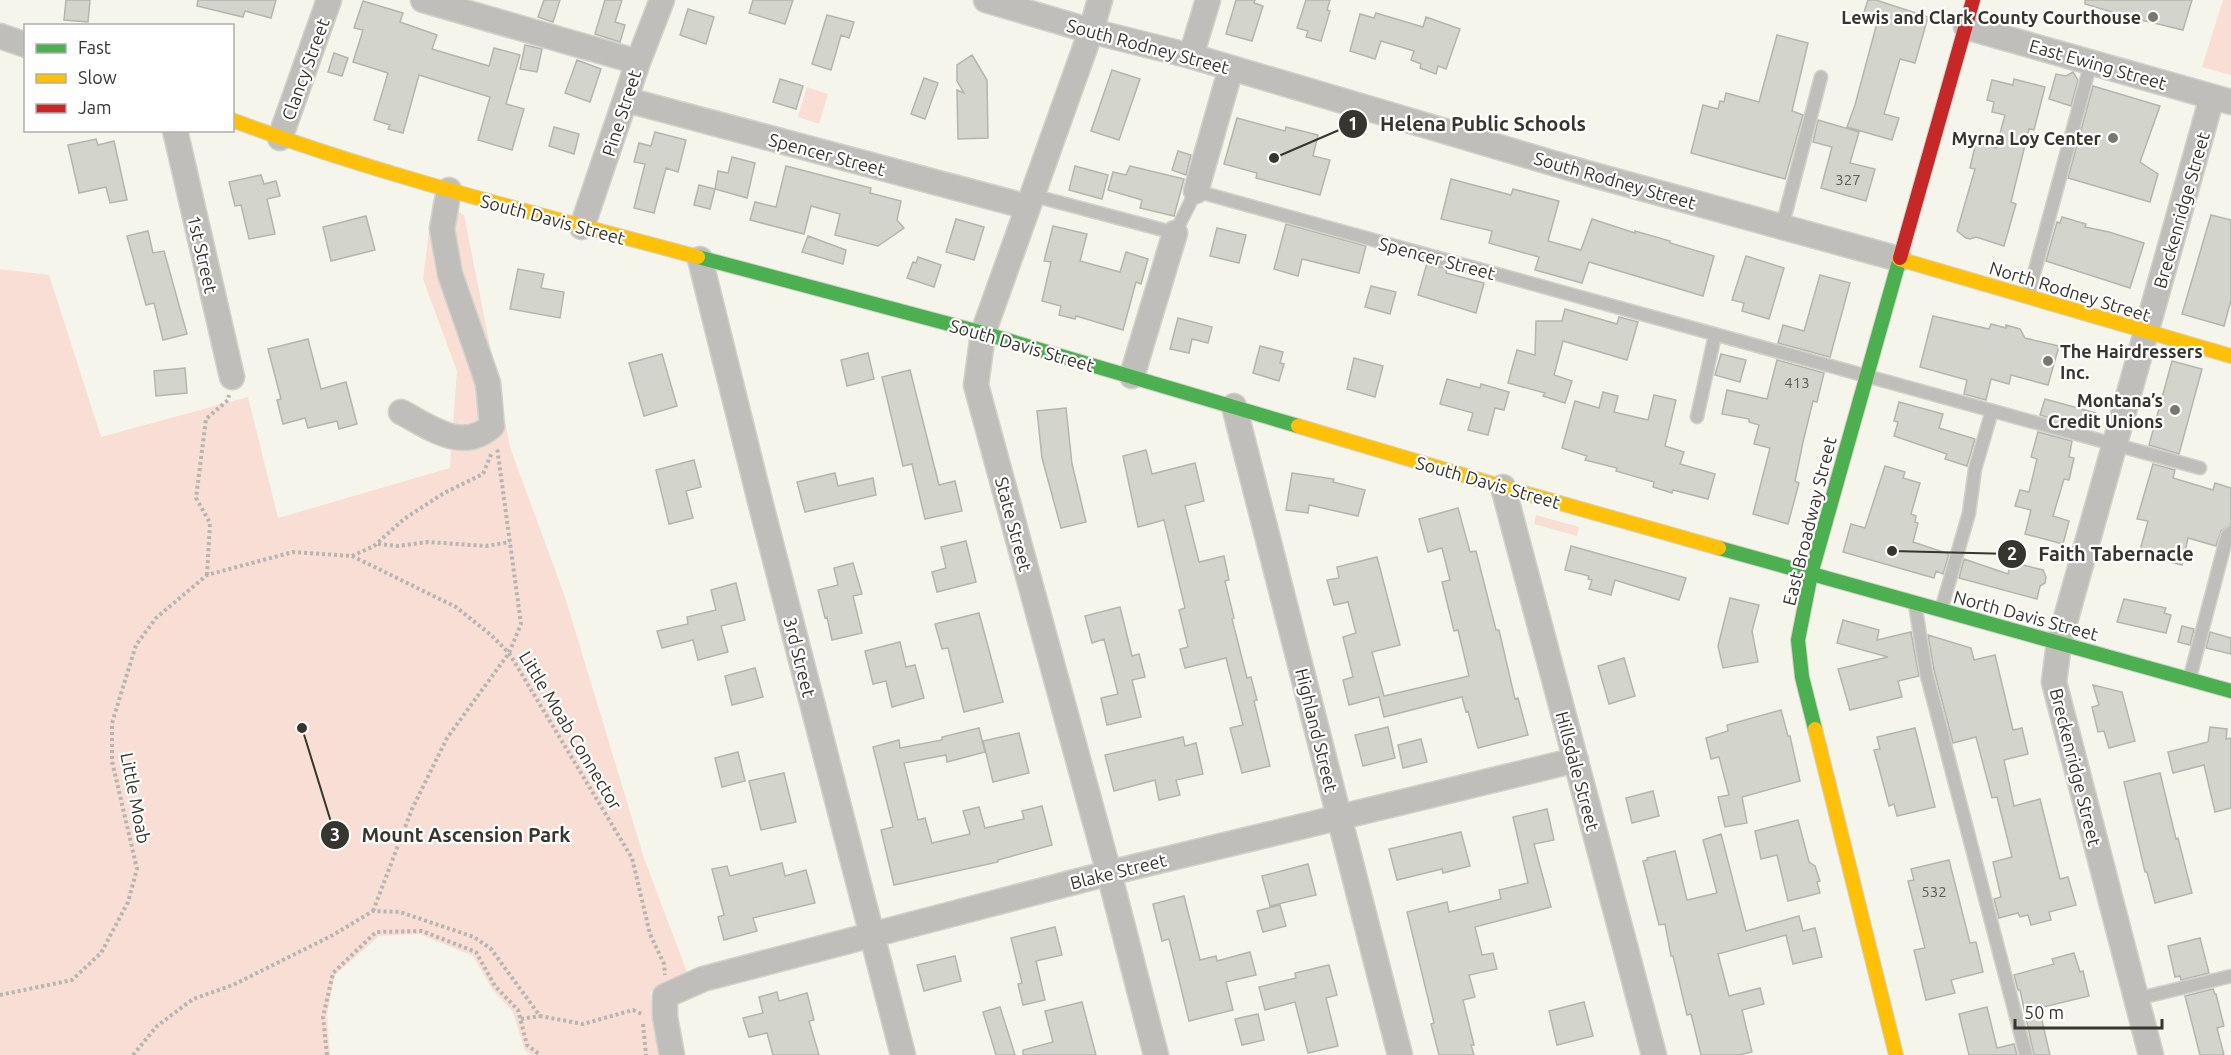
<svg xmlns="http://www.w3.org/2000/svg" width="2231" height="1055" font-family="Ubuntu,sans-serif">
  <rect width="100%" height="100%" fill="#f6f5eb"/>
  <path fill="#f8ded4" d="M2223 0H2231V75L2202 67Z
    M807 87 828 94 819 124 798 117Z
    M433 199 464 215 510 447 565 597 644 858 688 975 650 992 663 1055H531L525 1051 513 1012 492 989 473 956 419 934 379 936 335 975 327 1014 330 1055H0V269L49 275 101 437 248 397 278 518 450 468 457 371 423 279Z
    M1536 515 1579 527 1577 536 1534 524Z"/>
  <path fill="#d3d5cd" stroke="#b4b5ae" stroke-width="1.5" d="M66 0H90L88 22 64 20Z
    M198 0H276L271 18 245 11 243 17 197 6Z
    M544 0H560L553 22 538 17Z
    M605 0H622L615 22 625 25 620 42 595 34Z
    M753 0H793L785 24 749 13Z
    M1236 0H1255L1254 3 1263 6 1252 41 1226 34Z
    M1306 0H1330L1327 10 1330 11 1321 41 1306 37 1308 31 1297 28Z
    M1868 0H1876L1928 17 1915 63 1900 59 1884 114 1899 118 1892 140 1847 127 1855 105 1877 23 1862 18Z
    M2085 0H2192L2183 30 2129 17 2085 4Z
    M363 1 403 13 400 22 437 35 432 49 489 66 494 48 520 55 506 104 524 109 512 150 478 140 490 97 419 75 403 133 388 129 390 125 374 120 388 73 353 62 363 30 354 28Z
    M688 9 714 17 706 44 680 35Z
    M1376 13 1423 27 1426 17 1460 29 1446 69 1438 66 1436 74 1420 68 1421 64 1411 60 1414 51 1381 41 1375 59 1350 51 1360 14 1374 18Z
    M827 15 854 22 849 38 841 35 831 70 812 64Z
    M1777 35 1808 43 1792 111 1803 115 1785 179 1691 153 1703 105 1718 109 1720 101 1724 102 1726 93 1759 102Z
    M525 45 542 49 537 72 520 69Z
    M334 53 348 58 342 76 328 72Z
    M972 55 987 80 988 138 958 139 957 90 964 93 957 81V65Z
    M577 60 601 69 590 102 565 93Z
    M1112 70 1140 79 1119 140 1091 131Z
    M2073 72 2078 80 2071 106 2049 99 2056 74 2066 76Z
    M924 78 938 83 925 119 911 114Z
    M780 79 803 86 796 109 773 102Z
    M2014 79 2045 87 2034 130 2029 129 2011 202 2016 204 2004 246 1976 237 1970 239 1966 238 1957 231 1975 169 1970 168 1976 142 1996 148 2005 115 1992 112 1994 102 1987 100 1992 80 2013 85Z
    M2093 86 2160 106 2140 162 2158 174 2150 202 2068 178Z
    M1237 118 1285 131 1286 127 1318 135 1313 156 1330 160 1320 195 1256 178 1257 173 1224 164Z
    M1818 120 1859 132 1850 163 1875 169 1866 201 1821 188 1832 147 1813 142Z
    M554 127 579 134 574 154 549 146Z
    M655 132 686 140 678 172 666 168 654 213 634 208 645 164 634 162 639 143 651 146Z
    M96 139 98 145 114 141 127 200 110 203 106 187 79 193 68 145Z
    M1178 151 1191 155 1186 175 1172 170Z
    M732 157 755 163 747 198 715 189 718 171 728 173Z
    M786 166 871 188 870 193 901 201 897 220 904 228 878 246 835 235 840 214 811 206 804 234 750 220 755 202 776 207Z
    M1075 166 1108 175 1102 199 1069 190Z
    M1130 166 1184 179 1174 216 1140 208 1142 200 1108 190 1113 172 1126 175Z
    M261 175 264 184 276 181 280 196 267 199 275 234 249 239 241 205 235 206 229 182Z
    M1451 179 1511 195 1513 189 1559 201 1548 241 1581 250 1592 219 1635 233V231L1670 241V243L1714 256 1703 296 1589 262 1582 283 1535 270 1539 257 1489 243 1492 231 1441 219Z
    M699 185 715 189 710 209 694 205Z
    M2211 215 2231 220V300L2224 326 2182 314Z
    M366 216 375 250 331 261 323 227Z
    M2062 217 2086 224 2085 227 2109 232 2144 243 2130 288 2046 261 2057 222 2060 223Z
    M956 219 984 227 974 260 946 252Z
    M1286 224 1366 246 1359 273 1302 259 1298 276 1274 269Z
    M1053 226 1087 234 1080 261 1120 272 1126 252 1148 259 1141 284 1136 282 1123 330 1076 316 1075 319 1059 315 1061 306 1042 301 1051 262 1044 261Z
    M1217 228 1246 235 1239 263 1210 256Z
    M148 231 153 253 164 251 187 334 163 340 154 303 146 305 127 236Z
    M808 236 846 250 843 264 802 252Z
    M1746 256 1784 268 1769 319 1742 311 1744 303 1732 300Z
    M918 257 941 265 934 287 907 278 913 262 916 263Z
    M1427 263 1447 269 1446 273 1484 283 1476 313 1418 295Z
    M518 269 544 274 541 288 564 292 560 318 510 309Z
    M1820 275 1850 283 1830 357 1778 343 1783 325 1804 331Z
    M1371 286 1396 292 1390 314 1365 307Z
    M1565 309 1617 324 1619 317 1638 322 1627 360 1563 341 1554 375 1572 381 1565 403 1543 396 1545 393 1508 383 1517 350 1535 355 1536 321H1562Z
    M1933 316 1989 329 1991 324 2006 328V325L2020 329 2025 338 2059 346 2048 385 2011 375 2009 384 1991 379 1986 400 1964 394 1967 380 1920 367Z
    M1178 318 1212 327 1208 343 1192 339 1189 353 1170 349Z
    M308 339 321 389 346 382 357 424 339 429 337 421 308 428 305 418 283 424 277 400 281 399 268 349Z
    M1260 346 1283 352 1280 363 1284 364 1279 381 1253 373Z
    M868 353 874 379 847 386 841 360Z
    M662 354 677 406 644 416 629 363Z
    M1721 354 1746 360 1740 382 1715 375Z
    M1354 358 1383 366 1375 397 1347 389Z
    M1777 360 1824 373 1817 402 1813 401 1803 442 1795 481 1799 483 1788 524 1753 514 1770 448 1754 444 1759 425 1749 422V419L1722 414 1727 390 1767 399Z
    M2172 361 2202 369 2179 454 2149 445Z
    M185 368 187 393 156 396 154 371Z
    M910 370 939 485 955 481 962 511 925 519 912 464 903 466 882 377Z
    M1447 379 1480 388 1481 384 1509 392 1504 410 1495 408 1488 435 1468 430 1473 413 1440 404Z
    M1603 392 1618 396 1614 412 1648 420 1654 395 1676 400 1665 446 1684 452 1680 464 1715 474 1708 499 1673 490 1672 493 1653 487 1654 482 1616 471 1617 468 1585 460 1587 456 1562 448 1575 401 1599 408Z
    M2045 399 2096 413 2092 430 2040 415Z
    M1899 402 1943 414 1939 428 1975 439 1967 466 1945 459 1947 454 1894 436 1898 422 1894 421Z
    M1066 408 1072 464 1086 522 1061 528 1042 458 1037 411Z
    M2038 432 2072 441 2069 457 2074 458 2069 480 2064 479 2053 516 2069 521 2063 544 2025 534 2031 510 2015 506 2020 490 2029 492 2037 459 2031 457Z
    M1146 450 1152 474 1195 463 1204 501 1185 506 1199 562 1224 556 1229 580 1225 581 1234 618 1232 619 1247 678 1251 677 1257 700 1254 701 1270 766 1242 773 1230 728 1243 725 1226 658 1185 668 1180 649 1188 647 1179 610 1185 608 1164 520 1138 527 1123 456Z
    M694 460 701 487 686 491 693 518 669 524 656 470Z
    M2153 464 2175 470 2173 478 2213 490 2215 483 2231 488V524L2221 531 2216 546 2188 538 2182 565 2139 554 2148 521 2137 519Z
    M1885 466 1905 472 1903 478 1920 483 1911 514 1916 516 1915 522 1918 523 1913 542 1949 554 1943 574 1936 571 1934 578 1843 552 1851 524 1865 528Z
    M835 473 838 486 873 478 876 495 805 512 797 482Z
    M1292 473 1334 479 1333 482 1365 490 1358 516 1309 505 1308 513 1286 510Z
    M1458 508 1470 552 1476 551 1496 630H1499L1515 699 1518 698 1528 735 1478 748 1468 711 1466 712 1462 697 1384 717 1379 697 1349 705 1343 680 1353 677 1343 637 1356 633 1348 602 1334 605 1327 580 1339 578 1337 567 1377 557 1400 645 1372 652 1384 696 1469 676 1458 630 1454 631 1442 582 1450 580 1442 548 1428 552 1419 519Z
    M966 541 976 582 937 592 932 572 946 568 941 547Z
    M1571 546 1686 578 1679 600 1615 580 1611 595 1589 589 1592 580 1588 579 1589 576 1565 570Z
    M1964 559 2008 574 2011 562 2043 570 2046 577 2045 583 2040 586 2037 599 1959 578Z
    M853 563 862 594 853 596 862 633 832 640 827 617 825 618 818 590 838 585 834 568Z
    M736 583 745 620 721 626 728 652 698 660 693 640 662 648 657 631 688 624 687 617 716 610 711 590Z
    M1730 598 1759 605 1752 631 1758 662 1723 668 1718 646Z
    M2124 599 2166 608 2164 613 2171 615 2166 633 2117 622Z
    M1120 607 1132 656 1139 654 1145 677 1132 680 1141 717 1107 725 1101 698 1118 694 1104 639 1092 643 1085 616Z
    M979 613 1003 702 964 712 948 648 942 649 935 624Z
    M1843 620 1879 630 1877 640 1911 632 1919 676 1898 681 1902 697 1850 710 1838 669 1888 657 1837 643Z
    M2182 626 2194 629 2190 645 2178 642Z
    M2210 632 2231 638V654L2206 648Z
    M1928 635 1971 648 1974 660 1995 655 2013 730 2022 728 2028 754 2004 760 2014 806 2040 799 2060 879 2068 877 2076 905 2049 912 2051 920 2031 925 2028 915 2020 917 2018 913 1999 918 1994 899 2001 897 1993 862 2012 857 1997 797 1992 798 1976 737 1953 743 1934 670Z
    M900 642 906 667 915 665 924 698 892 707 886 681 873 684 865 651Z
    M1624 658 1635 696 1609 704 1598 666Z
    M755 668 763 697 732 705 725 676Z
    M2093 685 2122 692 2135 741 2109 748 2104 731 2098 732 2092 707 2099 705Z
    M1781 710 1788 736H1790L1800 781 1742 797 1747 823 1725 827 1718 797 1729 795 1719 757 1711 759 1706 738 1728 731 1727 725Z
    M1388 727 1395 758 1363 766 1355 735Z
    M2210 727 2227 729 2226 739 2231 738V808L2215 812 2204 765 2173 773 2168 752 2208 742Z
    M979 728 985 752 947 762 946 755 904 763 918 820 925 818 932 843 970 834 963 811 979 807 985 828 1024 819 1022 811 1042 806 1052 845 998 860V862L894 885 881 830 893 827 873 747 899 740 900 748 942 740V737Z
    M1915 728 1935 807 1897 816 1894 804 1889 806 1879 768 1874 750 1880 749 1877 737Z
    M1019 733 1029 773 993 782 983 741Z
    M1183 737 1185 746 1196 743 1203 774 1176 780 1180 795 1159 800 1155 780 1114 791 1105 755Z
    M1421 739 1427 762 1403 768 1398 745Z
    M738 752 745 781 722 787 715 758Z
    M784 773 796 822 761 830 749 781Z
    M2160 773 2176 839 2178 838 2192 893 2155 903 2147 872H2145L2124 782Z
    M1653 791 1659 816 1632 823 1626 798Z
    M1547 809 1554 840 1534 844 1551 907 1475 927 1482 955 1493 953 1497 969 1469 975 1475 997 1463 1000 1474 1045H1471L1474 1055H1439L1431 1024 1434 1023 1407 912 1447 902 1449 912 1501 899 1499 890 1528 883 1513 817Z
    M1798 820 1809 862 1815 866 1820 881 1817 882 1820 893 1788 901 1777 855 1761 859 1755 831Z
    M1461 832 1470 866 1443 873 1442 869 1397 880 1389 849Z
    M1721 834 1746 931 1799 916 1803 931 1815 928 1822 957 1793 964 1786 935 1718 954 1729 996 1760 988 1764 1004 1742 1010 1752 1052 1739 1055H1701L1691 1014 1687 1015 1673 956H1671L1665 924 1659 925 1643 861 1648 860 1647 858 1675 851 1687 900 1717 893 1703 840Z
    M1949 860 1970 943 1976 942 1983 972 1951 980 1955 993 1926 1000 1914 950 1925 948 1908 881 1914 880 1911 869Z
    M782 863 785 876 806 870 815 903 753 918 757 931 724 940 718 917 724 915 712 869 727 866 730 876Z
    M1308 864 1316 895 1270 906 1262 876Z
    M1184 896 1200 960 1216 956 1217 961 1250 952 1256 975 1226 982 1233 1010 1189 1021 1169 939 1162 941 1153 904Z
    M1280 905 1286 926 1263 932 1257 911Z
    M1055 927 1062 955 1036 961 1045 1000 1023 1005 1018 984 1022 983 1011 938Z
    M2200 938 2209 973 2181 980 2180 976 2175 977 2168 946Z
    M2074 953 2080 972 2083 971 2089 996 2039 1008 2050 1055H2034L2020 990H2018L2014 975 2054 964 2052 959Z
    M955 956 961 981 924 991 917 965Z
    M1329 965 1337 995 1326 998 1338 1046 1308 1053 1295 1002 1265 1010 1259 987 1296 978 1295 973Z
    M2213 989 2215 994H2216L2224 1026 2217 1028 2224 1055H2200L2185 996Z
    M777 992 779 1001 807 993 814 1020 809 1021 819 1055H773L767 1033 749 1037 743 1018 763 1013 759 997Z
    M1082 1002 1096 1055H1023V1050L1053 1042 1045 1011Z
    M1584 1002 1593 1036 1557 1045 1549 1011Z
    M1000 1007 1015 1055H996L983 1012Z
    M1987 1007 1997 1048 2014 1044 2017 1055H1969L1959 1014Z
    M1258 1014 1264 1040 1242 1045 1235 1019Z"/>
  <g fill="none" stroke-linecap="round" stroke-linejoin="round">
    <g stroke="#d3d2ca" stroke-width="15">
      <path id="lane" d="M1031 195 1175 233 1196 191 2200 468
        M1782 227 1821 77
        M2028 296 2091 62
        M1697 417 1715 335
        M1915 604 1926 672 2026 1055
        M1942 607 1969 513 1975 469 1992 411
        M2190 677 2227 536 2231 532
        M2136 999 2231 976"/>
    </g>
    <g stroke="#d3d2ca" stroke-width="27">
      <path id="street" d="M423 0 638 62
        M986 0 1091 31 1191 56 1583 172 1899 259
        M1100 0 1091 31 983 333 976 385 1109 873 1156 1055
        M1966 27 2231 102
        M0 36 26 45
        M1191 56 1208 0
        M627 100 1028 207
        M175 130 232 377
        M280 138 329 0
        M1196 191 1231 68
        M582 227 638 62 662 0
        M700 259 761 505 903 1055
        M1132 376 1175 233
        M1234 406 1400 1055
        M401 412C430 427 462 453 492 426L488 383 450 274 442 229 449 190
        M1503 487 1654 1055
        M672 1055 665 1017V996L703 979 1109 873 1576 760
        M2151 1055 2054 682 2059 643 2212 97"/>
    </g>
    <g stroke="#d3d2ca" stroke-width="16">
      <path id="fast" d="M698 257 983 333 1298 426
        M1719 548 2231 691
        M1815 729 1802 677 1798 640 1811 574 1900 258"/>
    </g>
    <g stroke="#d3d2ca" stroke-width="16">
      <path id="slow" d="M232 120C384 177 542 215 698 257
        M1899 259 2231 356
        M1298 426 1503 487 1719 548
        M1815 729 1896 1055"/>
    </g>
    <g stroke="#d3d2ca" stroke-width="16">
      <path id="jam" d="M1900 258 1973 0"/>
    </g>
    <path stroke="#b6b5b1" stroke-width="4" stroke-dasharray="3 3" stroke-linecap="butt" d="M378 544 398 546 428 542 486 546 510 542
      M352 556 456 607 491 635 509 653 632 858 650 934 664 964 665 975
      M207 575 210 523 196 498 206 419 228 400 229 395
      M373 911 412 809 447 738 509 653 521 624 497 447
      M0 995 72 980 101 953 128 902 137 869 112 761V723L136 645 156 618 207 575 293 552 352 556 374 546 404 519 444 493 483 474 492 452
      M521 1019 540 1016
      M643 1024 646 1055
      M133 1055 157 1026 193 999 233 985 333 935 373 911 400 912 474 937 491 949 540 1016 583 1024 633 1010 644 1015
      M327 1055 323 1017 333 973 376 932 422 931 476 952 495 986 518 1010 527 1045 540 1055"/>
    <use href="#lane" stroke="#c0bebb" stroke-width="12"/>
    <use href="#street" stroke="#c0bebb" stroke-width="24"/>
    <use href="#fast" stroke="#4caf50" stroke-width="14"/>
    <use href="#slow" stroke="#ffc107" stroke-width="14"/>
    <use href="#jam" stroke="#c62828" stroke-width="14"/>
  </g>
  <g fill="#797870" stroke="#fff" stroke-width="2">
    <circle cx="2153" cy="17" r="6"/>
    <circle cx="2113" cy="138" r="6"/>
    <circle cx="2048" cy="361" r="6"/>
    <circle cx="2175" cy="410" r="6"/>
  </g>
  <g text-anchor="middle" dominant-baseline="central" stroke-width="4.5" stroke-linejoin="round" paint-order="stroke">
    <g font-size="15" fill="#5d5d56">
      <text x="1848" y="179">327</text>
      <text x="1797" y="382">413</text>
      <text x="1934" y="891">532</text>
    </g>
    <g font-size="18" font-weight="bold" fill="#36352e" stroke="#fff" text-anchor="end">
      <text x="2141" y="17">Lewis and Clark County Courthouse</text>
      <text x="2101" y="138">Myrna Loy Center</text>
      <text x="2060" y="351" text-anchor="start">The Hairdressers<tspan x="2060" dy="21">Inc.</tspan></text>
      <text x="2163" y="400">Montana’s<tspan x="2163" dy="21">Credit Unions</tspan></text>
    </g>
    <g font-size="18" fill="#36352e" stroke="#fff">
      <text transform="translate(1148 46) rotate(15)">South Rodney Street</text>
      <text transform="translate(2098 64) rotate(16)">East Ewing Street</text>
      <text transform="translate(305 69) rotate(-70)">Clancy Street</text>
      <text transform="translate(621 113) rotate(-72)">Pine Street</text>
      <text transform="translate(827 154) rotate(15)">Spencer Street</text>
      <text transform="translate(1615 180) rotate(16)">South Rodney Street</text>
      <text transform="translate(2181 210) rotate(-74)">Breckenridge Street</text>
      <text transform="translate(553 219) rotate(15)">South Davis Street</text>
      <text transform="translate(203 254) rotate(77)">1st Street</text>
      <text transform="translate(1437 258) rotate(15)">Spencer Street</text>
      <text transform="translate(2070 291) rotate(17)">North Rodney Street</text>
      <text transform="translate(1022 345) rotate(16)">South Davis Street</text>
      <text transform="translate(1488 482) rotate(16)">South Davis Street</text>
      <text transform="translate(1809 521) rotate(-76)">East Broadway Street</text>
      <text transform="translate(1014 524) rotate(75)">State Street</text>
      <text transform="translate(2026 615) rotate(15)">North Davis Street</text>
      <text transform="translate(800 657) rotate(76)">3rd Street</text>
      <text transform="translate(571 730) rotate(59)">Little Moab Connector</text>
      <text transform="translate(1317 730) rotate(76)">Highland Street</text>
      <text transform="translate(2076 767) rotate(76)">Breckenridge Street</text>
      <text transform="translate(1578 771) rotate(75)">Hillsdale Street</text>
      <text transform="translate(136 798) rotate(79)">Little Moab</text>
      <text transform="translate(1118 871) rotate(-14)">Blake Street</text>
    </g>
  </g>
  <path fill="none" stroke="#36352e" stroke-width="2" d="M1274 158L1353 124M1892 551L2012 554M302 728L335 835"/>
  <g fill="#36352e" stroke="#fff" stroke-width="2">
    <circle cx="1274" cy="158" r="6"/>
    <circle cx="1892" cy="551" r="6"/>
    <circle cx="302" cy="728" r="6"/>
    <circle cx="1353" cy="124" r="15"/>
    <circle cx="2012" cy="554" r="15"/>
    <circle cx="335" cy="835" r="15"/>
  </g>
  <g font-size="18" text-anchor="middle" font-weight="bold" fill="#fff">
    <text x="1353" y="130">1</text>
    <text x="2012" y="560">2</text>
    <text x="335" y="841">3</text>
  </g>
  <g font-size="20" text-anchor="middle" font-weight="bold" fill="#36352e" stroke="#fff" stroke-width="4.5" stroke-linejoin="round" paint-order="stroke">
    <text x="1483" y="131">Helena Public Schools</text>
    <text x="2116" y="561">Faith Tabernacle</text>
    <text x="466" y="842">Mount Ascension Park</text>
  </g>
  <rect x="24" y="24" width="210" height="108" fill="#ffffff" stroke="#afaeab" stroke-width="1.5"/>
  <rect x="36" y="44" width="30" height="9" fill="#4caf50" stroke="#afaeab" stroke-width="1.5"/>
  <text x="78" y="54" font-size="18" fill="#36352e">Fast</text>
  <rect x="36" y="74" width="30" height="9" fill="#ffc107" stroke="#afaeab" stroke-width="1.5"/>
  <text x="78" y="84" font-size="18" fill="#36352e">Slow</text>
  <rect x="36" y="104" width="30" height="9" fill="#c62828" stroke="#afaeab" stroke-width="1.5"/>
  <text x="78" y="114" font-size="18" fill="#36352e">Jam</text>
  <path d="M2015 1019v9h147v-9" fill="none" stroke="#36352e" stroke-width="3"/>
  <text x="2024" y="1019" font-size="18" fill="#36352e" stroke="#ffffff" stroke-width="4.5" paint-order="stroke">50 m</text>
</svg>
